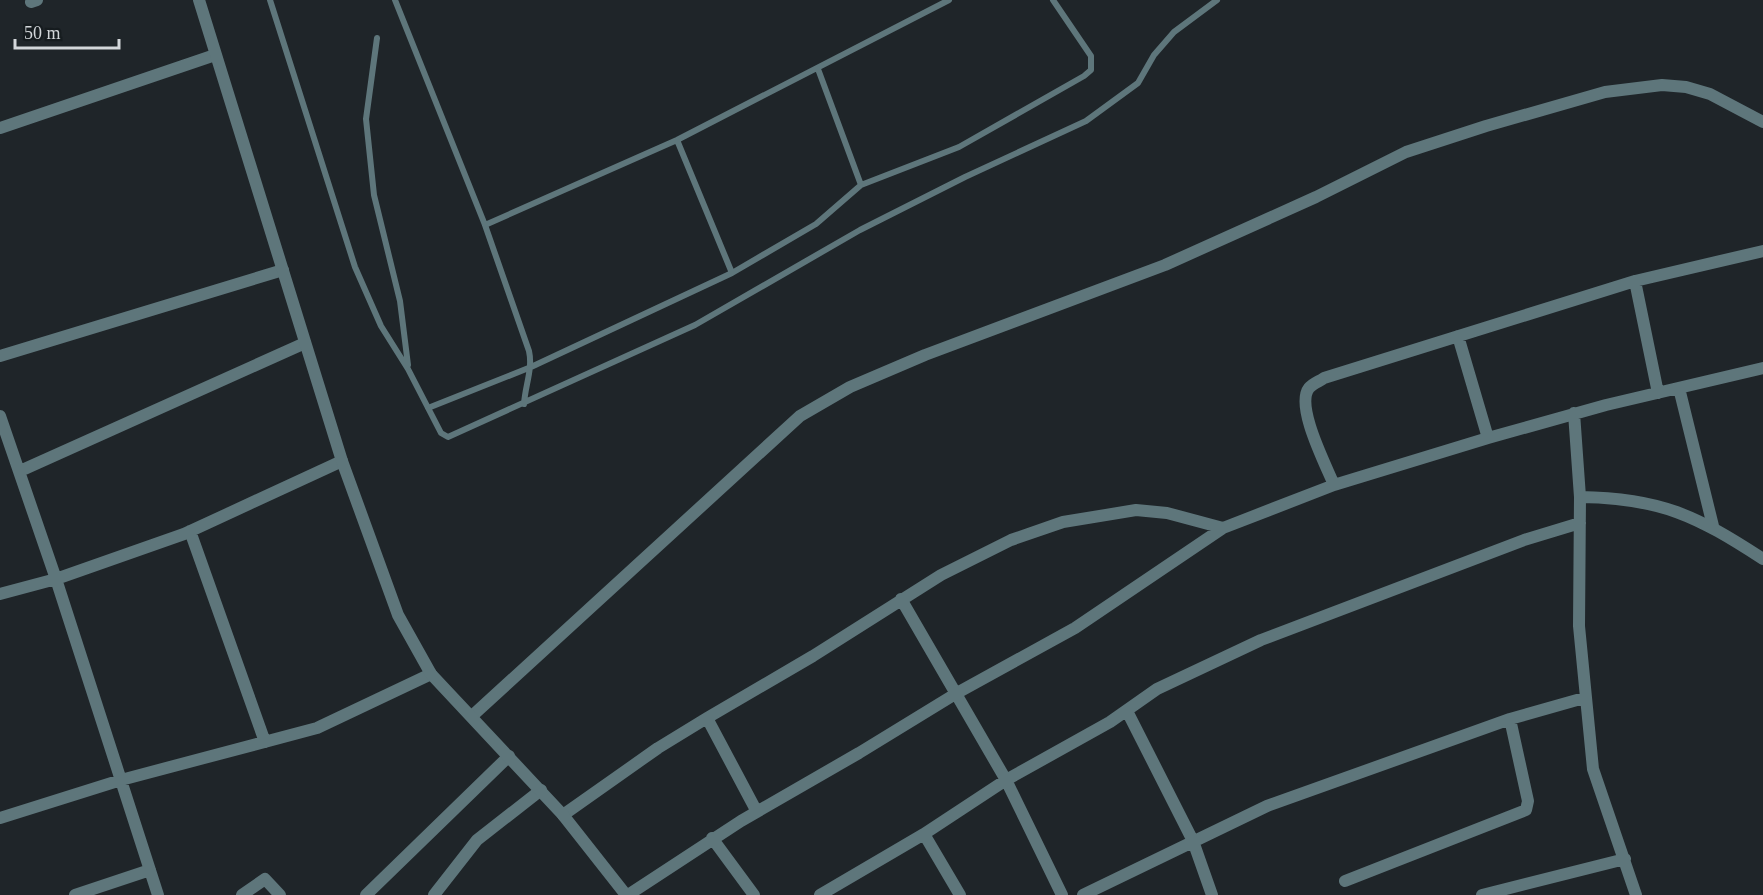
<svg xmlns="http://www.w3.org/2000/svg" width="1763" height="895" font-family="Georgia,serif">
  <rect width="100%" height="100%" fill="#1f2529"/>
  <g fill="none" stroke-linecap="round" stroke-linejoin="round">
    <path stroke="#5e767b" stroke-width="6" d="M270 0 355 267 381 326 408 369 441 433 448 437 695 325 860 230 965 177 1086 121 1138 83 1154 55 1174 32 1217 0
      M395 0 485 225 529 351C533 369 525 386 524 404
      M377 38 366 119 374 195 400 301 408 365
      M818 69 861 185
      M677 140 732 273
      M485 225 677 140 949 0
      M428 408 531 367 732 273 816 224 861 185 959 147 1084 76 1091 70V56L1053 0"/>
    <path stroke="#5e767b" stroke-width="12" d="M31 2 37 0
      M0 128 215 55
      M1635 281 1658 393
      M1458 336 1488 438
      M0 356 283 270
      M1679 388 1713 526
      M1574 413 1580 497 1579 626 1593 769 1636 895
      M0 416 56 579 158 895
      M20 471 305 343
      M1334 485C1326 465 1295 406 1309 388 1312 384 1320 381 1324 378L1635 281 1763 251
      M1580 497C1661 498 1697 516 1763 559
      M190 531 265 742
      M0 594 56 579 184 534 342 461
      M901 599 1006 780 1062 895
      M1127 711 1193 841 1212 895
      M472 716 800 416 850 387 925 355 1165 265 1316 197 1406 152 1486 126 1605 92 1662 85 1686 87 1710 94 1763 122
      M707 718 757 812
      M563 815 658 748 707 718 813 656 941 575 1011 540 1063 522 1136 510 1167 513 1223 528
      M0 818 121 780 317 728 431 674
      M924 834 960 895
      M712 838 754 895
      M1345 881 1526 810 1528 801 1510 719
      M75 895 150 870
      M242 895 265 879 280 895
      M366 895 509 756
      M434 895 477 840 541 790
      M628 895 741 821 859 753 957 693 1075 628 1223 528 1334 485 1488 438 1606 405 1763 368
      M820 895 924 834 1006 780 1110 722 1157 689 1261 640 1524 540 1580 523
      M1083 895 1267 806 1510 719 1584 698
      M1482 895 1625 859"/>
    <path stroke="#5e767b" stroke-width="12" d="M199 0 342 461 398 615 431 674 563 815 626 895"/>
  </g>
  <path d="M15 39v9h104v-9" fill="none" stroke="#d3d7da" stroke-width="3"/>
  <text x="24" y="39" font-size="18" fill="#d3d7da" stroke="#161c1f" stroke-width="4.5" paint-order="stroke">50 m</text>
</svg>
